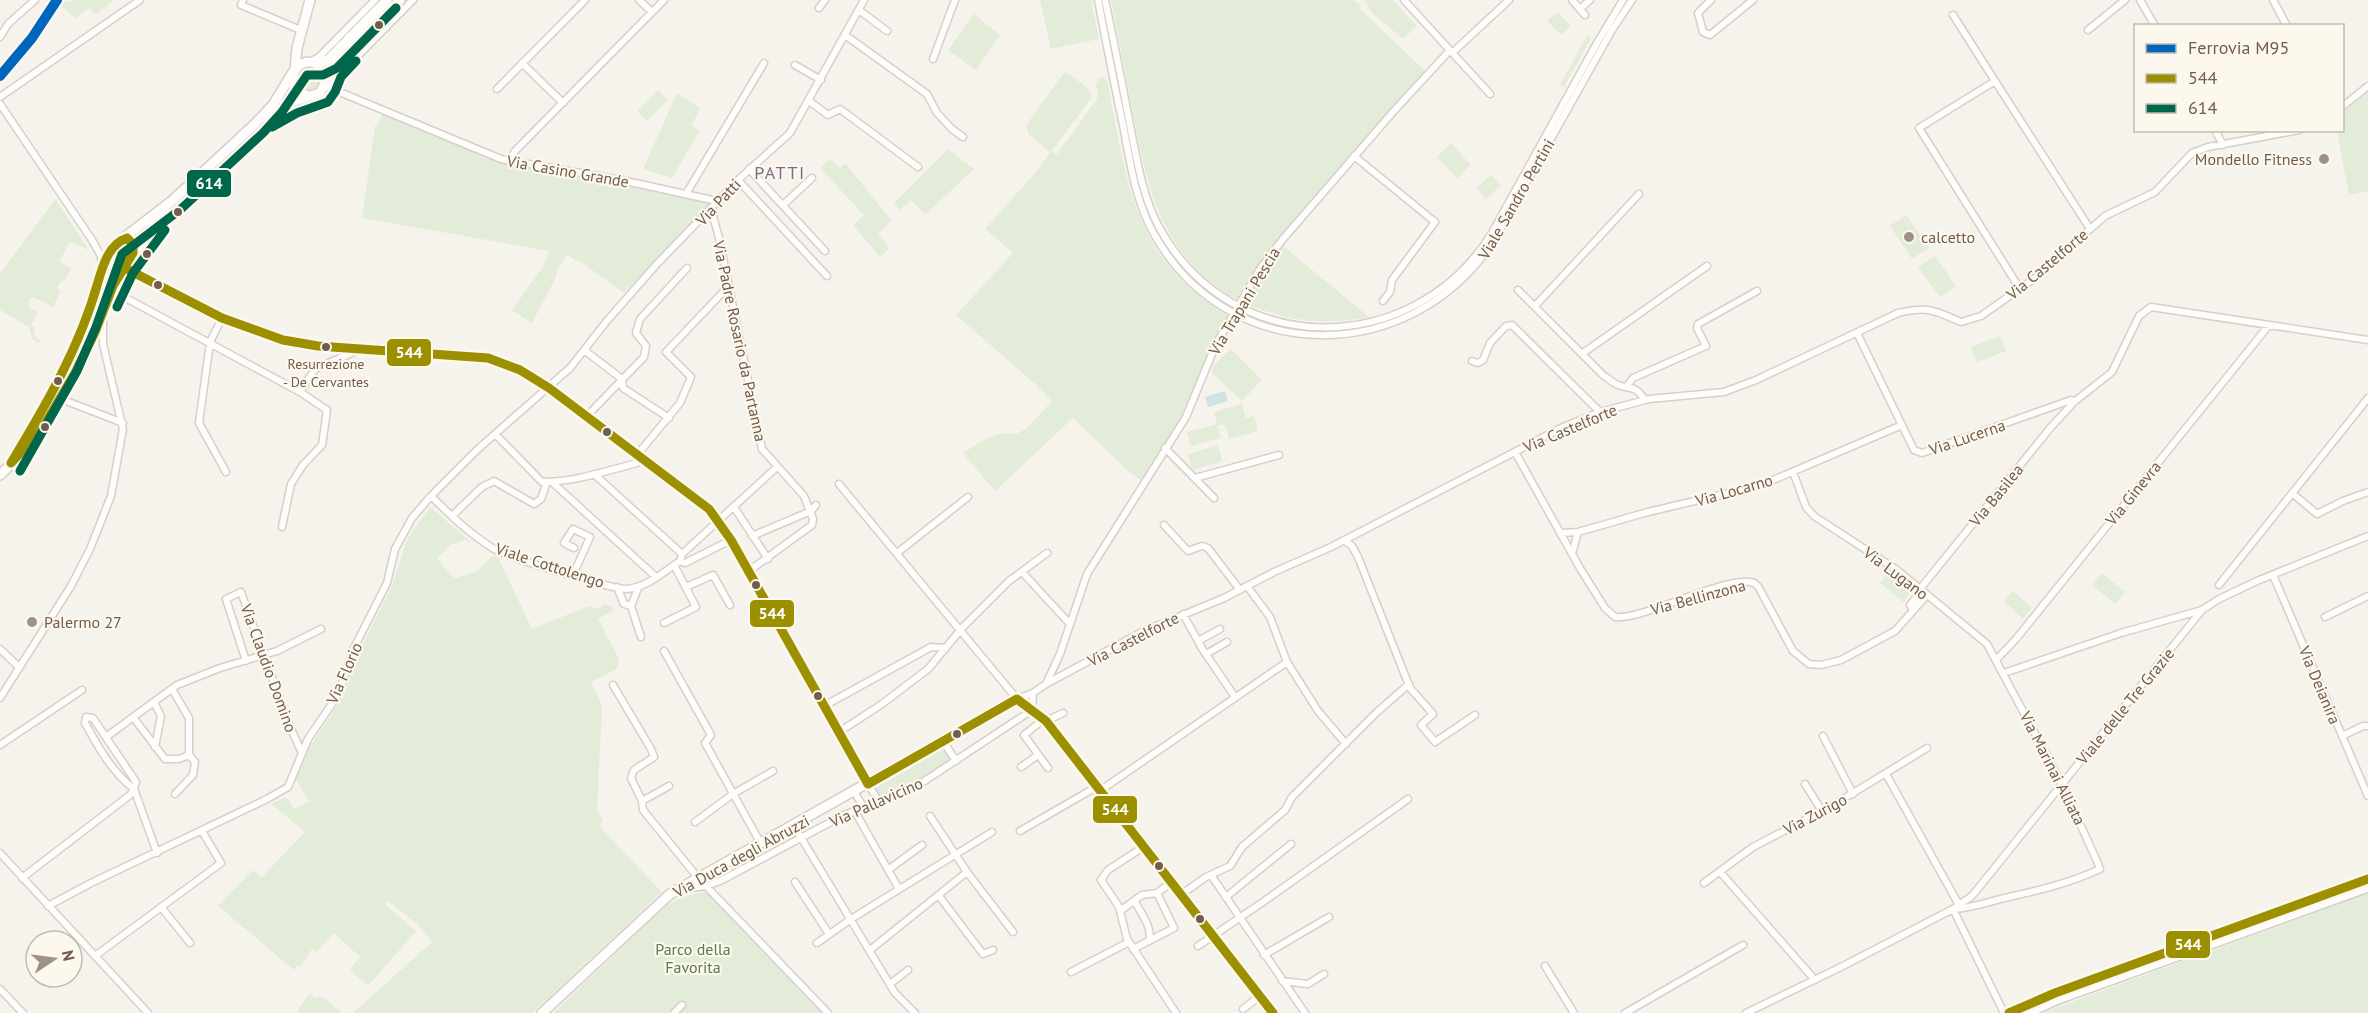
<svg xmlns="http://www.w3.org/2000/svg" width="2368" height="1013" font-family="'PT Sans',sans-serif">
  <rect width="100%" height="100%" fill="#f6f3ec"/>
  <path fill="#e3ecd8" d="M62 0 71 3 73 0H112L113 2 95 14 90 8 75 18 60 5Z
    M1040 0H1091L1099 39 1051 49Z
    M1111 0H1353L1360 5 1359 8 1424 70V73L1276 243 1239 299C1227 296 1215 285 1205 277 1155 233 1144 171 1132 108 1125 72 1118 36 1111 0Z
    M1365 0H1393L1417 26 1403 39 1371 12Z
    M1558 12 1571 26 1561 35 1547 21Z
    M974 14 1000 35 976 70 948 50Z
    M1587 35 1591 38 1564 87 1560 85Z
    M296 79a13 13 0 1 1 26 0a13 13 0 1 1-26 0Z
    M1065 71 1089 89 1092 97 1051 152 1057 154 1097 99 1098 91 1095 85 1102 76 1107 80C1127 181 1132 259 1228 316L1210 350 1187 410 1163 446 1143 482 1127 470 1073 418 995 491 963 453C980 443 996 429 1016 434L1027 428 1052 401 1034 383 956 315 1013 253 985 229 1041 166 1050 152 1028 134 1027 124Z
    M658 90 668 100 647 121 637 111Z
    M2368 92V191L2349 195 2337 131 2342 130 2343 113Z
    M677 93 700 108 692 125 699 131 672 178 643 169Z
    M382 114 499 162 712 203 624 293 577 259 576 261 567 255 557 270 556 277 532 323 512 310 542 268 549 251 362 218 375 126 379 124Z
    M1451 143 1471 165 1457 178 1437 157Z
    M948 149 974 169 925 215 911 200 900 210 894 203Z
    M830 159 840 168 845 163 892 221 878 234 890 248 880 257 853 225 864 215 820 168Z
    M1491 175 1501 185 1486 199 1476 188Z
    M55 199 89 250 70 242 59 262 71 268 64 282 61 281 57 289 60 292 53 307 33 297 29 299V307L38 312 31 325 34 327V334L40 341 39 343 32 339 29 327 0 310V274Z
    M1906 215 1929 248 1912 259 1890 226Z
    M1283 246 1369 317C1324 326 1286 321 1245 303L1260 276Z
    M1935 256 1956 286 1940 297 1918 267Z
    M2000 336 2006 351 1977 362 1971 347Z
    M1231 349 1262 380 1242 401 1212 373 1213 366Z
    M1242 404 1246 418 1254 416 1258 431 1229 439 1224 424 1217 426 1221 438 1191 446 1187 432 1217 424 1214 412Z
    M1218 445 1222 461 1192 470 1188 454Z
    M430 507 471 542 469 543 465 540 452 544 438 557V560L452 576 456 578 477 571 492 556 498 557 532 629 589 606 599 609 604 604 611 606 614 610 598 619 619 659 617 669 591 682 602 705 597 812 603 819 600 827 662 892 532 1013H353L432 942 417 924 388 901 386 905 416 931 368 986 350 970 360 957 335 934 333 933 317 952 312 949 300 967 297 966 294 970 218 906 253 870 262 877 305 832 271 804 286 797 294 809 309 801 296 779 305 754 343 697 361 648 392 586 407 540Z
    M1890 571 1913 590 1903 602 1880 583Z
    M2102 573 2125 592 2115 604 2092 585Z
    M2013 591 2032 608 2023 619 2004 601Z
    M944 748 952 761 917 783 880 797 875 788Z
    M707 892 823 1013H553L666 906C680 897 691 894 707 892Z
    M2368 893V1013H2042Z
    M310 993 316 998 321 996 342 1013H298V1009Z"/>
  <path fill="#cfe2e5" d="M1225 391 1228 401 1208 407 1205 397Z"/>
  <g fill="none" stroke-linecap="round" stroke-linejoin="round">
    <g stroke="#d5d0ca" stroke-width="9">
      <path id="street" d="M243 0 241 5 303 31
        M639 0 652 12
        M1098 0C1106 42 1114 83 1123 125 1130 162 1135 200 1154 234 1229 368 1410 367 1493 242L1612 30 1632 0
        M1105 0C1114 41 1122 83 1130 125 1137 160 1142 196 1160 229 1233 360 1414 359 1492 233L1597 43 1623 0
        M1404 0 1490 94
        M1572 0 1585 15
        M1711 0 1698 13 1703 32 1710 35 1753 0
        M2140 0 2155 26
        M2273 0 2287 26
        M819 8 825 0
        M1580 9 1590 0
        M859 10 887 31
        M1953 15 1995 81
        M2088 30 2125 0
        M845 35 927 94 937 113 952 129 963 137
        M0 37 8 24 35 0
        M1452 53 1509 0
        M933 59 955 0
        M312 61 320 56 375 0
        M522 63 563 103
        M795 65 821 80
        M325 86 501 159 621 180 717 201
        M327 87 413 0
        M497 89 585 0
        M0 97 140 0
        M809 101 828 115 840 109 918 167
        M0 104 92 240 101 256 102 268
        M2342 107 2368 86
        M2215 130 2223 145
        M1354 156 1435 222 1392 280 1390 292 1383 301
        M509 161 515 151 664 0
        M749 169 825 251
        M738 180 827 276
        M686 194 764 63
        M783 205 812 178
        M710 211 713 216 719 238 762 449 804 496 813 519 812 525 805 530 749 571
        M2020 289 1919 128 1995 81 2090 229
        M111 290 300 392 327 410 322 445 303 465 291 484 282 527
        M1518 290 1604 376C1608 378 1613 383 1618 385 1632 390 1634 384 1645 400
        M1535 306 1639 194
        M222 318 210 342 199 423 226 472
        M1857 333 1914 450 1922 453 2071 400 2074 402
        M584 350 622 379 623 388 669 418
        M1583 353 1707 266
        M1472 361 1478 363 1483 360 1490 343 1506 326 1512 325 1600 412
        M1627 386 1633 378 1706 346 1697 328 1698 324 1757 291
        M300 392 315 369 361 349
        M61 399 123 423
        M586 417 644 357 646 346 636 333 640 319 687 268
        M495 434 542 482C574 482 606 471 637 463L641 458
        M1165 448 1214 498
        M1515 452 1581 570 1605 608 1615 617C1645 620 1731 573 1754 583 1758 585 1758 586 1760 590L1793 651 1809 664 1821 665 1841 660 1895 631 1927 595
        M637 455 680 403 691 377 666 352 724 291 729 290
        M1793 472 1806 507 1814 516 1897 570 1987 644 2062 784 2096 859 2100 869C2070 883 2040 890 2009 897 1990 901 1973 908 1953 909
        M594 474 682 554
        M1195 478 1279 455
        M552 482 656 577
        M839 484 1017 699 1033 693 1046 684 1142 632 1224 598 1274 572 1331 547 1561 428 1600 412 1649 399 1724 392 1756 380 1898 313C1929 306 1933 310 1961 322L1981 316 2035 278 2105 216 2155 192 2192 153 2208 147 2299 130
        M2292 493 2317 514 2343 501 2368 492
        M431 496C451 516 470 534 494 549 507 557 614 590 627 589 648 587 663 572 680 561L685 563 731 540
        M734 507 768 559
        M452 516 482 487 494 481 534 504 541 499 547 482
        M1164 525 1188 551 1202 546 1208 548 1240 590
        M1560 533 1578 532 1648 512 1759 486 1902 425
        M752 536 811 511 816 505
        M1344 540 1352 546 1358 557 1410 688 1433 714 1421 725 1435 742 1475 715
        M897 553 968 497
        M1572 554 1578 532
        M680 561 682 554 777 467
        M1022 572 1070 624
        M573 575 590 537 573 529 564 543 574 548
        M2273 575 2368 796
        M2219 585 2368 398
        M639 586 631 606 641 637
        M1247 586 1270 617 1287 662 1318 711 1346 744
        M617 587 624 604 631 606
        M686 587 713 575 730 605
        M1920 589 2051 427 2074 402 2112 372 2139 316 2151 307 2368 340
        M1913 610 1910 605 1922 591
        M1183 614 1203 650 1235 697
        M2325 617 2368 596
        M664 623 696 607 674 565
        M1198 641 1220 629
        M0 649 19 667
        M664 651 711 735 705 743 709 750 761 844
        M1206 654 1227 642
        M1996 660 2016 639 2269 325
        M246 661 226 599 241 592 290 727 302 753
        M2004 673 2121 633 2202 610 2219 599 2257 581 2368 536
        M1046 684 1060 654 1087 574 1186 417 1216 344 1260 269 1283 239 1393 112 1450 50
        M613 685 651 749 654 757 634 770 631 778 642 801 643 810 699 879
        M172 689 189 718V755
        M0 698 71 586 90 549 111 496 123 429 103 344V315
        M154 702 161 716 155 747
        M824 706 931 647 946 648
        M133 717 165 759H179L189 755 195 762 193 775 175 794
        M1044 719 1024 735 1048 768
        M1046 721 1063 713
        M839 732 882 704 928 669 963 627 1009 581 1047 553
        M1823 736 1853 794
        M2342 736 2363 726H2368
        M106 737 177 685 220 668 277 651 321 629
        M943 741 956 761
        M0 745 82 690
        M1021 767 1038 755
        M1886 774 1959 905
        M868 784 876 797 874 802
        M1805 784 1822 811
        M134 789C112 772 98 747 85 723L86 717 93 718 136 782 134 789 157 853
        M1101 790 1287 662
        M854 792 863 806
        M642 801 669 786
        M854 810 899 889
        M930 816 967 872 1013 932
        M695 822 733 794 773 771
        M794 826 895 993 915 1013
        M1020 831 1098 786
        M1145 846 1108 870 1101 880 1119 907 1127 939 1176 1013
        M0 853 148 1013
        M888 870 922 845
        M1721 873 1815 980
        M1211 875 1305 1013
        M22 878 130 795 134 789
        M795 882 829 934
        M1704 883 1753 847 1830 807 1927 748
        M706 886 828 1013
        M684 889 706 886 720 881 842 816 917 786 1032 710 1033 693
        M1182 894 1206 877 1230 866 1242 847 1285 810 1292 797 1376 713 1409 684
        M939 896 983 954 993 950
        M1226 897 1291 844
        M1135 902C1141 913 1153 928 1149 941
        M48 906 91 883 267 799 288 787 308 739 338 695 354 648 387 583 395 549 412 518 431 496 478 449 570 368 606 322 656 265 738 180 790 133 864 0
        M161 907 190 943
        M1953 909 2004 1013
        M1120 911 1142 895 1157 893 1172 882
        M817 943 851 919 992 832
        M1198 946 1263 902 1408 799
        M1133 949 1174 928 1157 893
        M870 950 967 872
        M1264 955 1329 917
        M95 956 221 863 202 831
        M1545 966 1574 1013
        M1071 972 1129 942
        M1282 981 1308 984 1324 974
        M890 984 908 970
        M0 989 23 1013
        M1243 1009 1260 996
        M674 1013 682 1005
        M1625 1013 1743 945
        M1746 1013 1841 967 1953 909 1972 896 2202 610"/>
    </g>
    <g stroke="#d5cfc8" stroke-width="12">
      <path id="secondary" d="M316 63 323 62 329 59 387 0
        M295 69 297 48 310 0
        M308 96 296 91C286 74 300 55 319 65
        M265 118 292 102 320 93 332 69 400 0
        M123 267 222 318 283 340 318 346 488 358 520 370 549 388 709 509 731 540 868 784
        M23 452 46 423 75 373 119 274 165 209
        M10 465 38 418 66 366 85 323 112 247 173 200 255 124 273 105 293 72
        M0 475 13 462
        M542 1013 670 894 1017 699 1046 721 1094 781 1273 1013
        M2009 1013 2055 993 2368 879
        M2027 1013 2058 999 2368 887"/>
    </g>
    <use href="#street" stroke="#fefdfc" stroke-width="6"/>
    <use href="#secondary" stroke="#fefdfc" stroke-width="9"/>
    <g stroke="#fdf8ee" stroke-width="14">
      <path id="bus-1" d="M127 238 133 244V253L113 286 95 332 75 373 40 432 11 463C46 405 80 347 98 282 103 265 109 244 127 238Z
        M123 267 222 318 283 340 318 346 488 358 520 370 549 388 709 509 731 540 868 784 1017 699 1046 721 1273 1013
        M2009 1013 2055 993 2368 879"/>
    </g>
    <g stroke="#fdf8ee" stroke-width="14">
      <path id="bus-2" d="M272 127 297 113 328 102 335 92 341 77 356 61
        M117 307 133 273 165 230
        M20 471 77 371 96 327 122 254 181 209 263 133 282 112 307 75H323L337 68 396 8"/>
    </g>
    <use href="#bus-1" stroke="#9c8f00" stroke-width="9"/>
    <use href="#bus-2" stroke="#00664c" stroke-width="9"/>
    <g stroke="#fdf8ee" stroke-width="15">
      <path id="rail-1" d="M0 76 32 38 57 0"/>
    </g>
    <use href="#rail-1" stroke="#0065bd" stroke-width="10"/>
  </g>
  <g fill="#715c4e" stroke="#fdf8ee" stroke-width="2">
    <circle cx="379" cy="25" r="5"/>
    <circle cx="178" cy="212" r="5"/>
    <circle cx="147" cy="254" r="5"/>
    <circle cx="158" cy="285" r="5"/>
    <circle cx="326" cy="347" r="5"/>
    <circle cx="58" cy="381" r="5"/>
    <circle cx="45" cy="427" r="5"/>
    <circle cx="607" cy="432" r="5"/>
    <circle cx="756" cy="585" r="5"/>
    <circle cx="818" cy="696" r="5"/>
    <circle cx="957" cy="734" r="5"/>
    <circle cx="1159" cy="866" r="5"/>
    <circle cx="1200" cy="919" r="5"/>
  </g>
  <g fill="#a09185" stroke="#fdf8ee" stroke-width="2">
    <circle cx="2324" cy="159" r="6"/>
    <circle cx="1909" cy="237" r="6"/>
    <circle cx="32" cy="622" r="6"/>
  </g>
  <g text-anchor="middle" dominant-baseline="central" stroke-width="4.5" stroke-linejoin="round" paint-order="stroke">
    <g font-size="14" fill="#715c4e" stroke="#fdf8ee">
      <text x="326" y="364">Resurrezione<tspan x="326" dy="18">- De Cervantes</tspan></text>
    </g>
    <g font-size="16" fill="#715c4e" stroke="#fdf8ee" text-anchor="start">
      <text x="2312" y="159" text-anchor="end">Mondello Fitness</text>
      <text x="1921" y="237">calcetto</text>
      <text x="44" y="622">Palermo 27</text>
    </g>
    <g font-size="16" fill="#715c4e" stroke="#fdf8ee">
      <text transform="translate(568 171) rotate(10)">Via Casino Grande</text>
      <text transform="translate(1516 199) rotate(-60)">Viale Sandro Pertini</text>
      <text transform="translate(718 202) rotate(-47)">Via Patti</text>
      <text transform="translate(2047 264) rotate(-40)">Via Castelforte</text>
      <text transform="translate(1244 301) rotate(-59)">Via Trapani Pescia</text>
      <text transform="translate(740 341) rotate(78)">Via Padre Rosario da Partanna</text>
      <text transform="translate(1570 428) rotate(-23)">Via Castelforte</text>
      <text transform="translate(1967 437) rotate(-19)">Via Lucerna</text>
      <text transform="translate(1734 490) rotate(-16)">Via Locarno</text>
      <text transform="translate(2133 493) rotate(-51)">Via Ginevra</text>
      <text transform="translate(1996 495) rotate(-51)">Via Basilea</text>
      <text transform="translate(550 565) rotate(18)">Viale Cottolengo</text>
      <text transform="translate(1896 573) rotate(37)">Via Lugano</text>
      <text transform="translate(1698 597) rotate(-15)">Via Bellinzona</text>
      <text transform="translate(1133 639) rotate(-27)">Via Castelforte</text>
      <text transform="translate(269 668) rotate(70)">Via Claudio Domino</text>
      <text transform="translate(344 673) rotate(-66)">Via Florio</text>
      <text transform="translate(2320 685) rotate(67)">Via Deianira</text>
      <text transform="translate(2125 706) rotate(-51)">Viale delle Tre Grazie</text>
      <text transform="translate(2053 768) rotate(63)">Via Marinai Alliata</text>
      <text transform="translate(876 802) rotate(-24)">Via Pallavicino</text>
      <text transform="translate(1815 814) rotate(-28)">Via Zurigo</text>
      <text transform="translate(741 856) rotate(-29)">Via Duca degli Abruzzi</text>
    </g>
    <g font-size="16" fill="#577b4b" stroke="#fdf8ee">
      <text x="693" y="949">Parco della<tspan x="693" dy="18">Favorita</tspan></text>
    </g>
    <g font-size="18" letter-spacing="1.5" fill="#81668d" stroke="#fdf8ee">
      <text x="780" y="172">PATTI</text>
    </g>
  </g>
  <g stroke="#fdf8ee" stroke-width="2">
    <rect x="186" y="169" width="46" height="29" rx="6" fill="#00664c"/>
    <rect x="386" y="338" width="46" height="29" rx="6" fill="#9c8f00"/>
    <rect x="749" y="599" width="46" height="29" rx="6" fill="#9c8f00"/>
    <rect x="1092" y="795" width="46" height="29" rx="6" fill="#9c8f00"/>
    <rect x="2165" y="930" width="46" height="29" rx="6" fill="#9c8f00"/>
  </g>
  <g font-size="16" text-anchor="middle" font-weight="bold" fill="#fff">
    <text x="209" y="189">614</text>
    <text x="409" y="358">544</text>
    <text x="772" y="619">544</text>
    <text x="1115" y="815">544</text>
    <text x="2188" y="950">544</text>
  </g>
  <rect x="2134" y="24" width="210" height="108" fill="#fdf8ee" stroke="#c5baae" stroke-width="1.5"/>
  <rect x="2146" y="44" width="30" height="9" fill="#0065bd" stroke="#c5baae" stroke-width="1.5"/>
  <text x="2188" y="54" font-size="18" fill="#715c4e">Ferrovia M95</text>
  <rect x="2146" y="74" width="30" height="9" fill="#9c8f00" stroke="#c5baae" stroke-width="1.5"/>
  <text x="2188" y="84" font-size="18" fill="#715c4e">544</text>
  <rect x="2146" y="104" width="30" height="9" fill="#00664c" stroke="#c5baae" stroke-width="1.5"/>
  <text x="2188" y="114" font-size="18" fill="#715c4e">614</text>
  <g transform="translate(54 959) rotate(77)"><circle r="28" fill="#fdf8ee" stroke="#c5baae" stroke-width="1.5"/>
  <path d="M0-4.5L10 22L0 15L-10 22Z" fill="#a09185"/>
  <text y="-9" font-size="16" font-weight="bold" text-anchor="middle" fill="#715c4e">N</text>
  </g>
</svg>
